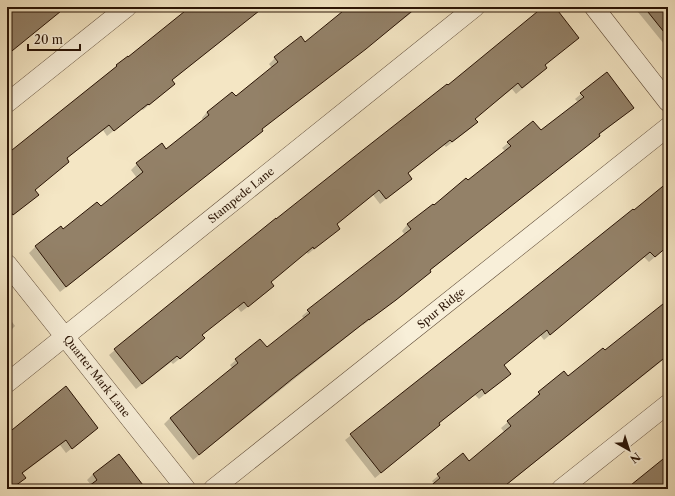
<svg xmlns="http://www.w3.org/2000/svg" width="675" height="496" font-family="'Libre Caslon Text',serif">
  <rect width="100%" height="100%" fill="#f4e6c4"/>
  <filter id="stains"><feTurbulence type="fractalNoise" baseFrequency=".005" numOctaves="4"/><feColorMatrix values="0 0 0 0 .2 0 0 0 0 .09 0 0 0 0 .02 0 0 0 .5 -.17"/></filter>
  <radialGradient id="worn" r=".72"><stop offset=".6" stop-color="#630" stop-opacity="0"/><stop offset="1" stop-color="#630" stop-opacity=".3"/></radialGradient>
  <path fill="#0003" d="M192 7H264L171 81 174 84 143 110 141 109 107 136 103 130 66 159 34 190 38 195 7 220V156L117 66 128 58Z
    M345 7H419L297 101 261 130 256 136 60 292 29 253 35 247 61 227 63 230 101 208 137 178 131 170 137 164 166 150 203 121 202 118 207 112 235 97 272 68 269 64 275 58 304 43 342 14 340 12Z
    M544 7H553L544 65 546 68 540 74 516 94 512 89 474 119 477 122 471 128 446 147 444 145 407 174 411 179 380 204 373 195 336 225 333 234 308 254 306 252 270 282 273 286 267 292 241 312 237 307 201 335 198 344 173 364 171 362 136 389 109 355 115 350 448 86Z
    M634 7H668V51L663 46 664 44Z
    M581 94 633 108 599 135 593 141 429 271 424 277 389 305 363 325V324L193 460 164 424 170 418 233 369 230 365 260 340 267 349 304 319 302 316 308 311 405 235 402 231 407 225 433 205V206L468 182 506 152 502 148 508 143 540 132 578 102 575 99Z
    M668 184V246L649 262 644 257 544 340 540 335 503 366 504 379 479 399 475 395 438 424 439 425 433 431 375 478 345 440Z
    M668 302V356L501 489H429L434 484 432 481 463 455 469 462 505 433 501 428 534 400 533 399 539 393 568 377 604 352Z
    M7 315 15 326 7 334Z
    M97 428 66 453 60 445 22 474 19 483 12 489H7V435Z
    M93 474 145 489H87L91 485 87 480Z"/>
  <path fill="#938168" stroke="#2a1405" d="M7 7H66L7 55Z
    M190 7H264L172 80 175 84 149 105 148 104 114 131 109 125 67 158 69 162 35 190 39 195 13 215 7 207V154L117 66 116 65 128 56V57Z
    M348 7H417L366 49 262 129 263 131 66 287 35 246 61 226 63 229 97 202 101 206 143 172 136 163 162 143 166 149 209 115 207 112 232 92 236 96 278 62 274 57 301 36 305 42Z
    M543 7H555L579 38 545 65 547 68 522 88 518 83 475 119 478 122 452 142 450 140 408 173 412 179 386 199 379 190 337 224 340 229 314 249 313 247 271 282 274 286 248 307 244 302 202 335 205 338 180 359 177 356 142 384 114 349 276 218V219L354 157 447 84 448 85Z
    M644 7H668V37Z
    M607 72 634 108 599 134 600 136 543 181 430 270 431 272 396 300 369 320V319L292 379 199 455 170 418 238 363 235 359 260 339 267 347 310 313 307 310 411 229 407 224 433 204 434 205 466 178 468 180 511 146 507 142 533 121 541 130 584 97 580 93Z
    M668 182V246L655 257 650 252 550 335 547 330 504 365 511 374 485 394 482 389 439 423 440 425 381 473 350 434 512 306 633 209 634 210Z
    M668 300V355L501 489H427L440 478 437 474 463 453 469 461 511 426 507 421 540 394 538 392 564 371 568 376 603 348 605 350Z
    M66 386 98 428 72 449 66 440 22 473 26 478 11 489H7V434Z
    M119 454 146 489H85L97 480 93 474Z
    M668 455V489H626Z"/>
  <g fill="none" stroke-linecap="round" stroke-linejoin="round">
    <g stroke="#5c4835" stroke-width="20">
      <path id="street" d="M594 7 668 102
        M7 103 127 7
        M7 264 186 489
        M7 383 475 7
        M213 489 668 127
        M561 489 668 404"/>
    </g>
    <use href="#street" stroke="#f8efd9" stroke-width="19"/>
  </g>
  <g text-anchor="middle" dominant-baseline="central" stroke-width="3.5" stroke-linejoin="round" paint-order="stroke">
    <g font-size="11" fill="#2a1405" stroke="#f8efd9">
      <text transform="translate(241 195) rotate(-39)">Stampede Lane</text>
      <text transform="translate(441 308) rotate(-39)">Spur Ridge</text>
      <text transform="translate(97 376) rotate(52)">Quarter Mark Lane</text>
    </g>
  </g>
  <rect width="675" height="496" fill="none" stroke="#f4e6c4" stroke-width="24"/>
  <rect x="8" y="8" width="659" height="480" fill="none" stroke="#2a1405" stroke-width="2"/>
  <rect x="12" y="12" width="651" height="472" fill="none" stroke="#2a1405"/>
  <g transform="translate(629 450) rotate(141)" stroke="#f8efd9" stroke-width="3" paint-order="stroke">
  <path d="M0-3L7 15L0 10L-7 15Z" fill="#2a1405"/>
  <text y="-6" font-size="11" font-weight="bold" text-anchor="middle" fill="#2a1405">N</text>
  </g>
  <path d="M28 44v6h52v-6" fill="none" stroke="#2a1405" stroke-width="2"/>
  <text x="34" y="44" font-size="12" fill="#2a1405" stroke="#f8efd9" stroke-width="3" paint-order="stroke">20 m</text>
  <rect width="100%" height="100%" filter="url(#stains)"/>
  <rect width="100%" height="100%" fill="url(#worn)"/>
</svg>
